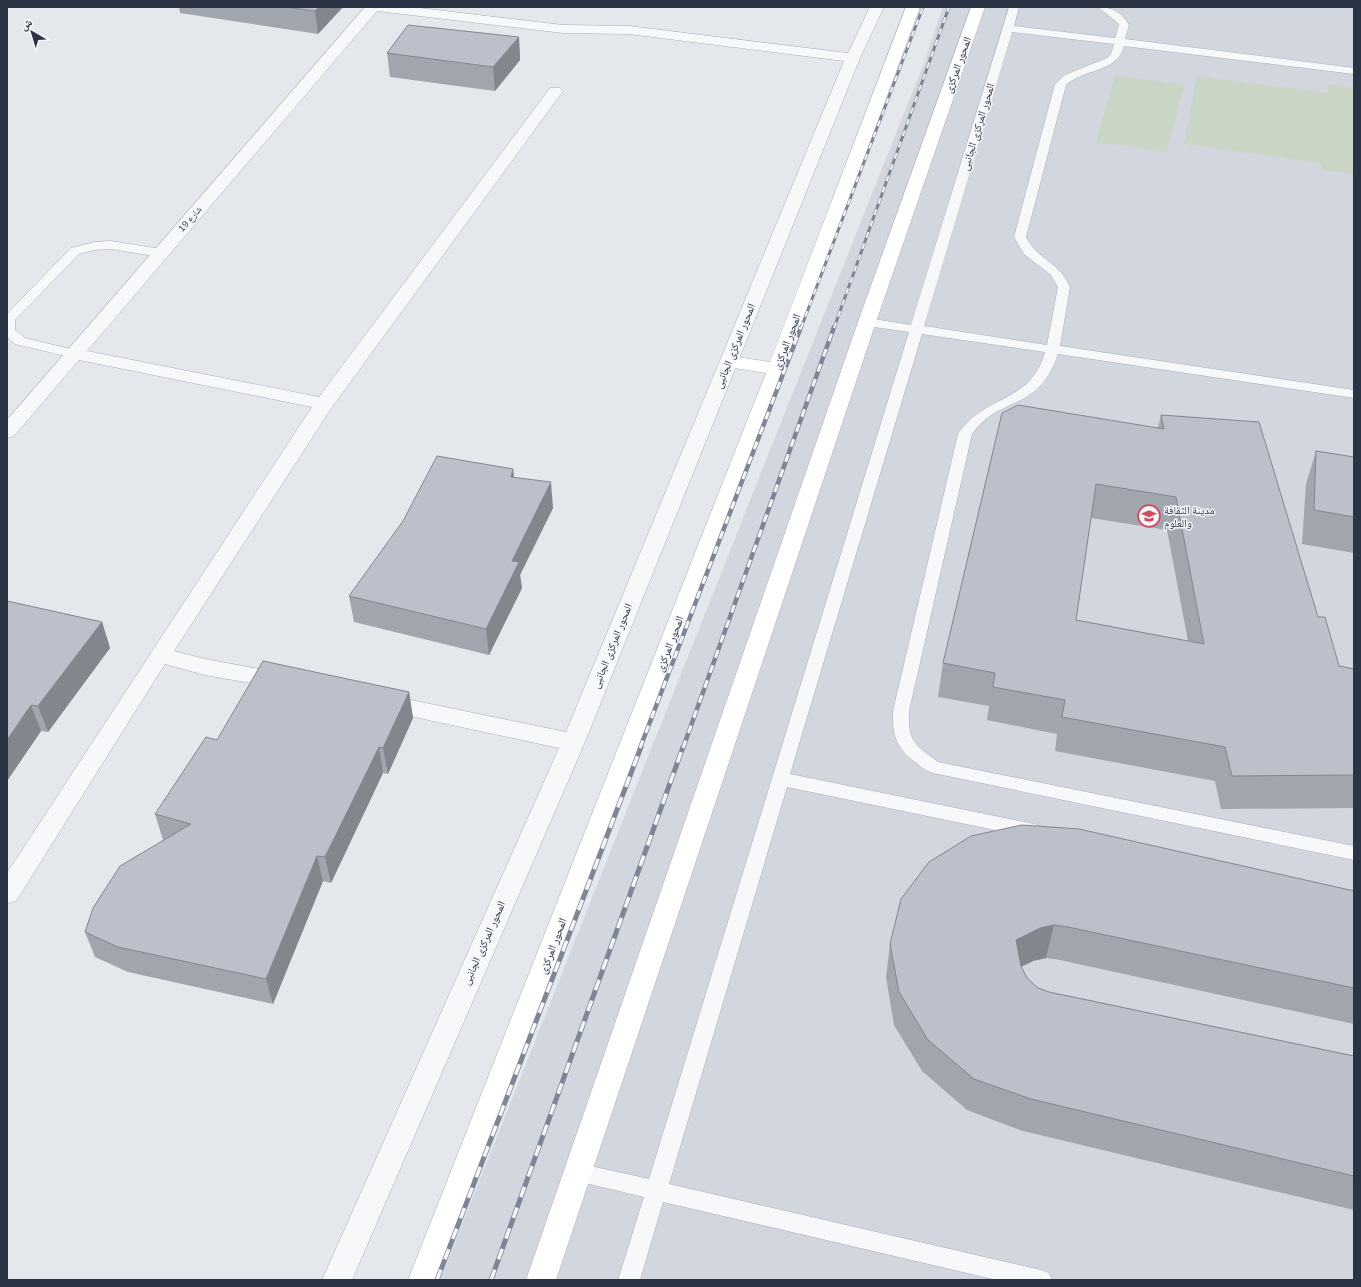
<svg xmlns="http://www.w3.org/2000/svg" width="1361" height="1287" font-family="'Nunito Sans','Noto Naskh Arabic',sans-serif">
  <rect width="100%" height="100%" fill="#e4e7ec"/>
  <path fill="#d2d6de" d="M943 7H1354V1280H440L924 63Z"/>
  <path fill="#c9d6c5" d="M1115 75 1184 85 1167 152 1096 142Z
    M1197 76 1327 93 1328 84 1354 88V174L1321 170V163L1184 144Z"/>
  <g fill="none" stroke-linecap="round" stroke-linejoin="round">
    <g stroke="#a9aeb7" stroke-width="1">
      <path id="lane" d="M1009 7H1019L1014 26 1115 38 1119 25 1118 23 1098 7C1111 7 1123 13 1129 25L1125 39 1354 68V74L1124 46C1117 73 1085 68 1066 85L1026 237C1036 259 1060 262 1070 287L1060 346 1354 390V398L1058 354C1039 412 1000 395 972 434L909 711C908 742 914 744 938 762L1354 846V860L933 773C926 771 921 767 915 762 896 748 892 734 893 711L958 434C985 393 1030 405 1045 352L922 334 790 774 1034 824 1040 826 1043 831 1040 836 1034 838 787 787 669 1184 1041 1270 1049 1273 1052 1280H997L663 1202 640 1280H618L644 1197 577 1181 570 1179 567 1172 570 1165 577 1163 649 1179 909 332 867 326 860 322 867 318 911 325ZM1012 32 1114 44 1111 54 1107 58 1065 75 1055 84 1014 237 1024 254 1051 275 1058 287 1047 345 924 326Z
        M111 241 161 249 167 253 161 257 111 249 94 250 79 254 15 320V330L25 338 79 351 81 354 79 357 74 358 15 344 7 337V314L71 248 94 242Z"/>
    </g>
    <g stroke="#a9aeb7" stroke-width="1">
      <path id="street" d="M365 7H411L563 25 629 26 848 53 870 7H884L860 58 585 742 352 1280H322L559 748 382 710 374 708 371 702 374 696 382 694 566 732 844 61 629 34 563 33 377 11 87 351 319 397 550 88H560L563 91 332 407 174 651 205 659 292 675 295 681 292 687 284 689 205 675 165 664 16 901 7 904V873L312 407 79 360 14 436 7 438V420Z"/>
    </g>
    <g stroke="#a9aeb7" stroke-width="1">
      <path id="secondary" d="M906 7H920L786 369 438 1280H408L766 373 722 366 720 362 722 358 729 356 770 362Z
        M971 7H985L876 322 556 1280H526L858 322Z"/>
    </g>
    <use href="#lane" fill="#f7f8fa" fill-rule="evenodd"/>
    <use href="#street" fill="#f7f8fa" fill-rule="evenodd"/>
    <use href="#secondary" fill="#fff" fill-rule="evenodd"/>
    <g stroke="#7d8696" stroke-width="3">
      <path id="rail-far2" d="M801 328 923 7
        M834 328 949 7"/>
    </g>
    <g stroke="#7d8696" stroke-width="4.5">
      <path id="rail-far1" d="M640 748 801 327
        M683 748 834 327"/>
    </g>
    <g stroke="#7d8696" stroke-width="5">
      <path id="rail" d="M437 1280 641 747
        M491 1280 683 747"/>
    </g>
    <use href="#rail-far2" stroke="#f4f6f9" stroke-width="2" stroke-dasharray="6" stroke-linecap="butt"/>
    <use href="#rail-far1" stroke="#f4f6f9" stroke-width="3" stroke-dasharray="8" stroke-linecap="butt"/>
    <use href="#rail" stroke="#f4f6f9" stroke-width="3.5" stroke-dasharray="11" stroke-linecap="butt"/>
  </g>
  <path fill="#a1a5ae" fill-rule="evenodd" d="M179 7H343L318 34 180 13Z
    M519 37 520 60 495 91 390 77 387 53Z
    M1002 413 1158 428 1161 415 1318 617 1339 666 1354 669V808L1221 809 1215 781 1055 751 1057 734 987 720 989 706 938 697 943 663ZM1091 518 1167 530 1188 641 1076 620Z
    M1316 451 1354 457V553L1302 544 1306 484Z
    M513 469 514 477 553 508 520 575 522 588 489 655 354 622 349 596Z
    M7 601 102 622 110 648 48 732 41 731 7 781Z
    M409 692 413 718 388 774 383 773 331 883 323 881 273 1004 128 972 95 957 85 932 163 840 155 814Z
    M1354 891V1024L1060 960 1046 958 1033 961 1021 967 1027 978 1038 988 1049 992 1354 1056V1210L1023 1131 967 1110 922 1071 894 1025 886 977 890 944Z"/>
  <path fill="#83868d" d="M319 7H343L318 34 315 11Z
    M519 37 520 60 495 91 493 67Z
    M513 469 516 495 511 477Z
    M551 482 553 508 520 575 522 588 489 655 486 629 512 561Z
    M102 622 110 648 48 732 38 706Z
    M409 692 413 718 388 774 383 748Z
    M31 705 41 731 7 781V740Z
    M379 747 383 773 331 883 325 857Z
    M317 856 323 881 273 1004 266 979Z
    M1054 925 1046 958 1033 961 1008 973 1016 940 1040 928Z"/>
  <path fill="#bbc0ca" stroke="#83868d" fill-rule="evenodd" d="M286 7H319L315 11Z
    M408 25 519 37 493 67 387 53Z
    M1018 405 1164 429 1161 415 1259 422 1318 617H1325L1339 666 1354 669V775L1232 776 1225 747 1062 717 1065 700 993 687 995 673 943 663 1002 413ZM1096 484 1176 497 1204 644 1076 620Z
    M1316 451 1354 457V517L1314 510Z
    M437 456 513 469 511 477 551 482 512 561 519 562 486 629 349 596 403 521Z
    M7 601 102 622 38 706 31 705 7 740Z
    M263 661 409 692 383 748 379 747 325 857 317 856 266 979 118 947 85 932 93 908 120 866 191 824 155 814 206 737 217 740Z
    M1022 825 1079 829 1354 891V988L1068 927 1054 925 1040 928 1016 940 1021 966 1027 978 1038 988 1049 992 1354 1056V1176L1031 1099 974 1079 928 1040 899 992 890 944 901 899 929 862 971 836Z"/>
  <defs>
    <g id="university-ring" transform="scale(1.15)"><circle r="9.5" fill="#f4f6f9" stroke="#d1495b" stroke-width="1.5"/><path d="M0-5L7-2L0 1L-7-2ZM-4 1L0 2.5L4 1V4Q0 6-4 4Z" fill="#d1495b"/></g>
  </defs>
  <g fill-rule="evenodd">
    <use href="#university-ring" x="1149" y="516"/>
  </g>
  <g text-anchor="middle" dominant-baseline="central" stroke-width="3" stroke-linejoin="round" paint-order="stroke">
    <g font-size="9" fill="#2b3445" stroke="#f4f6f9">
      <text transform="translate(190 219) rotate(-49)">شارع 19</text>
    </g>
    <g font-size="11" fill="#2b3445" stroke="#f4f6f9">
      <text transform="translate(958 65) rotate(-70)">المحور المركزى</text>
      <text transform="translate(978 127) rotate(-73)">المحور المركزى الجانبى</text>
      <text transform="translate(787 342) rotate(-69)">المحور المركزى</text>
      <text transform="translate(735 346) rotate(-68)">المحور المركزى الجانبى</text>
      <text transform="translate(670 644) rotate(-69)">المحور المركزى</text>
      <text transform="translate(612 646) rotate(-68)">المحور المركزى الجانبى</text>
      <text transform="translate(484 943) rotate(-66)">المحور المركزى الجانبى</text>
      <text transform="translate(553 946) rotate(-69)">المحور المركزى</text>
    </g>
    <g font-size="11" fill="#2b3445" stroke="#f4f6f9" text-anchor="start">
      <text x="1164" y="510">مدينة الثقافة<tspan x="1164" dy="13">والعلوم</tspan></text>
    </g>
  </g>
  <rect width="1361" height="1287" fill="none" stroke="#2b3445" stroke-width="16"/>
  <g transform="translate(32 32) rotate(322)" stroke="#f4f6f9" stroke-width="3" paint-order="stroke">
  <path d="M0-3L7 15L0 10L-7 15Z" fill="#2b3445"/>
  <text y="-6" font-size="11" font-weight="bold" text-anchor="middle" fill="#2b3445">ش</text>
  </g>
</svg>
